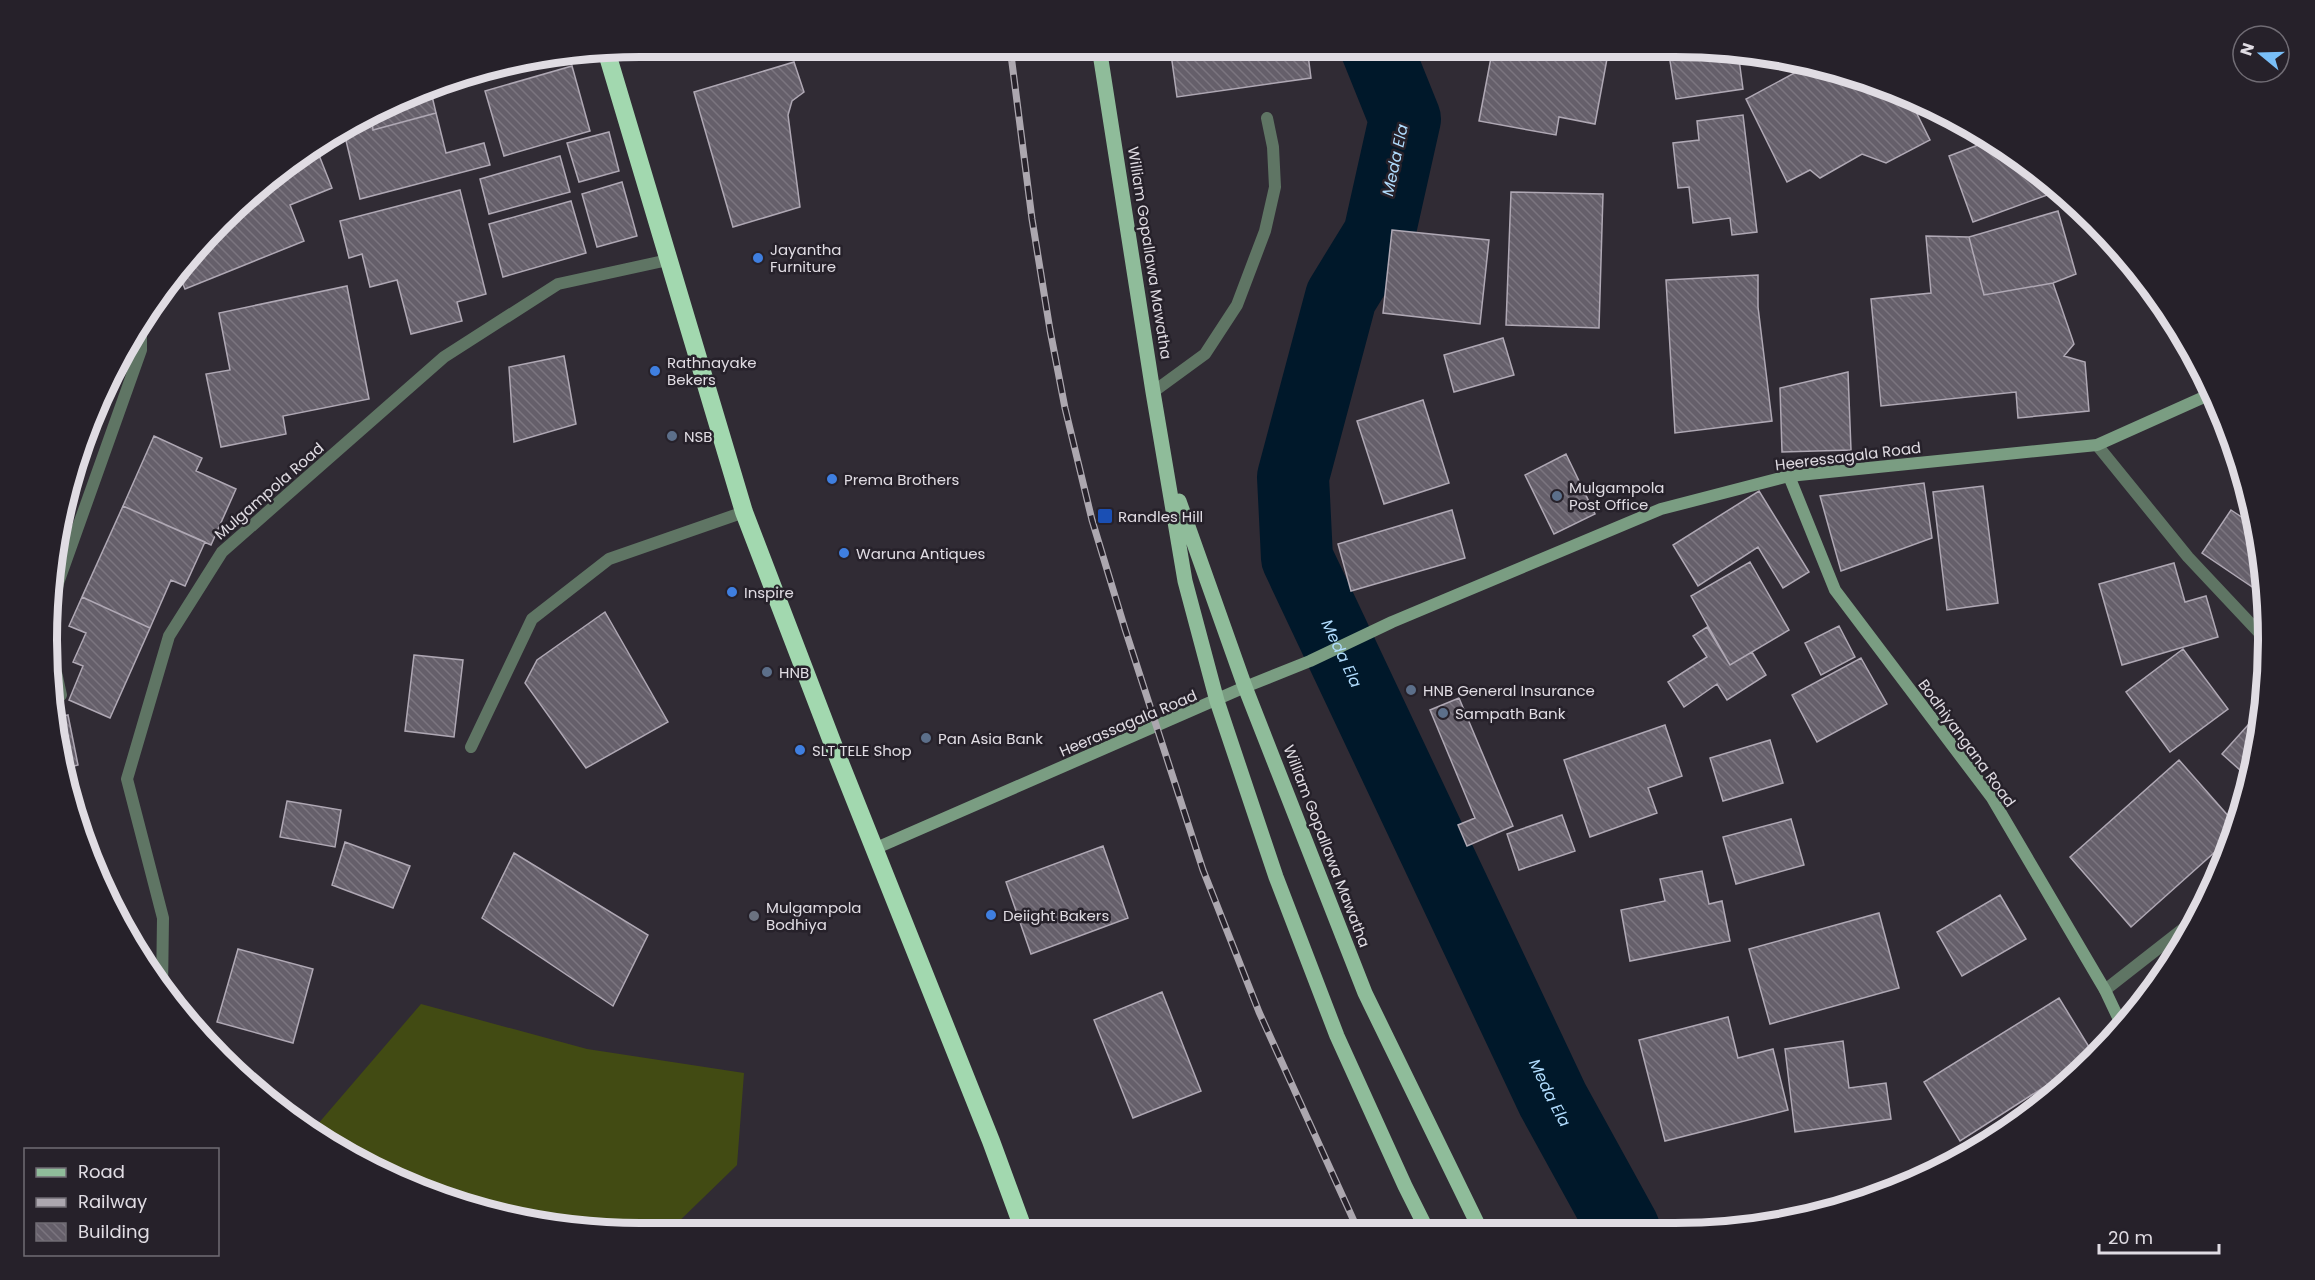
<svg xmlns="http://www.w3.org/2000/svg" width="2315" height="1280" font-family="Poppins,sans-serif">
  <defs>
    <pattern id="building-back-hatch" width="6" height="6" patternUnits="userSpaceOnUse" patternTransform="scale(1.5)"><rect width="6" height="6" fill="#655f6a"/><path d="M-1 5l2 2M0 0l6 6M5-1l2 2" fill="none" stroke="#7b757f"/></pattern>
  </defs>
  <rect width="100%" height="100%" fill="#302b34"/>
  <path fill="#424b13" d="M421 1004 587 1049 744 1073 737 1165 668 1232H602L486 1213 344 1154 311 1132Z"/>
  <g fill="none" stroke-linecap="round" stroke-linejoin="round">
    <path stroke="#00182a" stroke-width="72" id="s1" d="M1376 47 1405 119 1379 235 1341 297 1293 477 1297 558 1553 1100 1624 1229"/>
  </g>
  <path fill="url(#building-back-hatch)" stroke="#afa8b4" stroke-width="1.5" d="M1170 47H1307L1311 78 1177 97Z
    M1493 47 1609 48 1595 124 1559 117 1556 135 1479 121Z
    M1668 48H1713L1738 52 1743 89 1676 99Z
    M1795 61 1829 67 1910 100 1930 140 1886 163 1862 154 1820 178 1810 170 1787 182 1746 99 1800 70Z
    M794 62 804 92 792 101 788 115 800 207 733 227 694 92Z
    M572 66 590 131 504 156 485 91Z
    M430 87 432 96 395 105 394 103Z
    M432 96 436 113 373 130 372 121 343 128 344 126 394 103 395 105Z
    M436 113 446 153 484 143 490 165 360 199 343 128 372 121 373 130Z
    M1743 115 1757 232 1732 235 1730 218 1693 223 1689 187 1678 188 1673 143 1699 140 1697 121Z
    M609 132 619 171 579 182 567 143Z
    M1991 140 2061 190 1973 222 1949 156Z
    M315 145 332 188 290 205 304 241 185 289 177 270 194 248 278 169Z
    M560 156 570 192 489 214 480 179Z
    M622 182 637 236 597 247 582 194Z
    M460 190 486 294 457 302 462 321 411 334 397 280 370 287 362 254 349 258 340 221Z
    M1511 192 1603 194 1599 328 1506 325Z
    M571 201 586 253 503 277 489 224Z
    M2058 211 2076 274 2053 283 1984 295 1969 237Z
    M1392 230 1489 240 1480 324 1383 313Z
    M1926 236 1969 237 1984 295 2053 283 2074 344 2064 356 2085 362 2089 411 2018 418 2016 392 1881 406 1871 299 1931 293Z
    M1758 275V307L1772 421 1675 433 1666 280Z
    M347 286 369 399 283 416 286 434 221 447 206 374 230 370 219 313Z
    M1503 338 1514 375 1454 392 1444 355Z
    M564 356 576 424 514 442 509 367Z
    M1848 372 1851 450 1782 452 1780 388Z
    M1423 400 1449 483 1384 504 1357 421Z
    M154 436 202 458 196 471 236 489 211 545 123 506Z
    M1566 454 1595 514 1554 534 1525 475Z
    M1924 483 1932 538 1841 571 1820 496Z
    M1983 486 1998 603 1947 610 1933 492Z
    M1759 491 1809 572 1783 588 1758 547 1698 586 1673 545Z
    M123 506 205 542 185 586 171 580 150 628 82 597Z
    M1452 510 1465 558 1351 591 1338 544Z
    M2231 510 2255 526 2267 597 2202 553Z
    M1750 562 1789 630 1730 665 1691 596Z
    M2174 563 2185 602 2206 596 2218 637 2122 665 2099 584Z
    M82 597 150 628 110 718 69 700 83 666 73 662 86 633 69 626Z
    M605 612 668 722 586 768 525 683 537 660Z
    M1839 626 1855 657 1821 675 1805 643Z
    M1707 627 1730 665 1752 652 1766 675 1727 700 1717 684 1684 707 1668 682 1707 657 1693 636Z
    M2183 649 2228 709 2170 752 2126 692Z
    M414 655 463 660 454 737 405 731Z
    M1861 658 1887 704 1817 742 1792 695Z
    M1459 698 1513 826 1467 846 1458 825 1475 818 1430 710Z
    M68 715 78 765 63 769 54 718Z
    M2257 715 2263 720 2249 778 2222 754Z
    M1665 725 1682 776 1648 788 1657 813 1590 837 1564 760Z
    M1770 740 1783 783 1723 801 1710 758Z
    M2179 760 2238 827 2237 830 2235 834 2131 927 2070 857Z
    M287 801 341 810 335 847 280 837Z
    M1562 815 1575 851 1519 870 1507 834Z
    M1791 819 1804 865 1736 884 1723 837Z
    M345 842 410 866 393 908 332 885Z
    M1103 846 1128 918 1031 954 1006 882Z
    M514 853 648 935 613 1006 482 918Z
    M1702 871 1709 904 1722 901 1730 941 1630 961 1621 910 1665 901 1660 879Z
    M2000 895 2026 939 1962 976 1937 932Z
    M1879 913 1899 988 1770 1024 1749 949Z
    M238 949 313 969 293 1043 217 1022Z
    M1162 992 1201 1091 1133 1118 1094 1020Z
    M2059 998 2094 1055 1960 1141 1924 1082Z
    M1728 1017 1738 1058 1773 1049 1788 1110 1665 1141 1639 1040Z
    M1843 1041 1849 1088 1886 1083 1891 1119 1795 1132 1785 1049Z"/>
  <g fill="none" stroke-linecap="round" stroke-linejoin="round">
    <path stroke="#5f7564" stroke-width="12" d="M1153 392 1205 354 1237 305 1265 231 1275 187 1273 147 1267 118"/>
    <path stroke="#5f7564" stroke-width="12" d="M2097 445 2188 557 2266 640
      M48 628 58 583 141 350V321
      M48 636 61 695
      M471 747 532 619 609 559 744 512
      M162 990 163 918 127 779 169 636 222 552 444 357 558 284 668 260
      M2105 990 2197 918"/>
    <path stroke="#7a9d82" stroke-width="12" d="M1789 476 1835 590 1992 798 2105 990 2123 1028
      M874 849 1245 687 1310 661 1392 622 1661 509 1789 476 2097 445 2213 393"/>
    <path stroke="#8fbc9a" stroke-width="15" d="M1099 47 1153 392 1185 581 1217 701 1276 877 1337 1036 1405 1186 1427 1230
      M1179 501 1245 687 1365 993 1480 1229"/>
    <path stroke="#a2d8af" stroke-width="18" d="M606 50 744 512 839 760 991 1141 1024 1231"/>
    <g stroke="#aca7af" stroke-width="7">
      <path id="rail" d="M1010 47 1032 219 1050 330 1065 408 1092 520 1125 629 1203 870 1259 1012 1358 1230"/>
    </g>
    <use href="#rail" stroke="#26212a" stroke-width="4.5" stroke-dasharray="14" stroke-linecap="butt"/>
  </g>
  <g fill="#3f7fe0" stroke="#26212a" stroke-width="2">
    <circle cx="758" cy="258" r="6"/>
    <circle cx="655" cy="371" r="6"/>
    <circle cx="832" cy="479" r="6"/>
    <circle cx="844" cy="553" r="6"/>
    <circle cx="732" cy="592" r="6"/>
    <circle cx="800" cy="750" r="6"/>
    <circle cx="991" cy="915" r="6"/>
  </g>
  <g fill="#5c6f8a" stroke="#26212a" stroke-width="2">
    <circle cx="672" cy="436" r="6"/>
    <circle cx="1557" cy="496" r="6"/>
    <circle cx="767" cy="672" r="6"/>
    <circle cx="1411" cy="690" r="6"/>
    <circle cx="1443" cy="713" r="6"/>
    <circle cx="926" cy="738" r="6"/>
  </g>
  <rect fill="#1a4fb4" stroke="#26212a" stroke-width="2" x="1097" y="508" width="16" height="16" rx="3"/>
  <circle fill="#6b7280" stroke="#26212a" stroke-width="2" cx="754" cy="916" r="6"/>
  <g text-anchor="middle" dominant-baseline="central" stroke-width="5" stroke-linejoin="round" paint-order="stroke">
    <g font-size="15" fill="#e0dce3" stroke="#26212a" text-anchor="start">
      <text x="770" y="249">Jayantha<tspan x="770" dy="17">Furniture</tspan></text>
      <text x="667" y="362">Rathnayake<tspan x="667" dy="17">Bekers</tspan></text>
      <text x="684" y="436">NSB</text>
      <text x="844" y="479">Prema Brothers</text>
      <text x="1569" y="487">Mulgampola<tspan x="1569" dy="17">Post Office</tspan></text>
      <text x="1118" y="516">Randles Hill</text>
      <text x="856" y="553">Waruna Antiques</text>
      <text x="744" y="592">Inspire</text>
      <text x="779" y="672">HNB</text>
      <text x="1423" y="690">HNB General Insurance</text>
      <text x="1455" y="713">Sampath Bank</text>
      <text x="938" y="738">Pan Asia Bank</text>
      <text x="812" y="750">SLT TELE Shop</text>
      <text x="766" y="907">Mulgampola<tspan x="766" dy="17">Bodhiya</tspan></text>
      <text x="1003" y="915">Deiight Bakers</text>
    </g>
    <g font-size="15" fill="#e0dce3" stroke="#26212a">
      <text transform="translate(1150 253) rotate(81)">William Gopallawa Mawatha</text>
      <text transform="translate(1848 456) rotate(-7)">Heeressagala Road</text>
      <text transform="translate(269 491) rotate(-41)">Mulgampola Road</text>
      <text transform="translate(1128 723) rotate(-23)">Heerassagala Road</text>
      <text transform="translate(1967 743) rotate(54)">Bodhiyangana Road</text>
      <text transform="translate(1327 846) rotate(69)">William Gopallawa Mawatha</text>
    </g>
    <g font-size="16" font-style="italic" fill="#b0dcfe" stroke="#26212a">
      <text transform="translate(1395 160) rotate(-78)">Meda Ela</text>
      <text stroke="none"><textPath href="#s1" startOffset="642">Meda Ela</textPath></text>
      <text stroke="none"><textPath href="#s1" startOffset="1128">Meda Ela</textPath></text>
    </g>
  </g>
  <path d="M0 0H2315V1280H0ZM640 57H1675A583 583 0 0 1 2258 640V640A583 583 0 0 1 1675 1223H640A583 583 0 0 1 57 640V640A583 583 0 0 1 640 57Z" fill="#26212a" fill-rule="evenodd"/>
  <path fill="none" stroke="#e0dce3" stroke-width="8" d="M640 57H1675A583 583 0 0 1 2258 640V640A583 583 0 0 1 1675 1223H640A583 583 0 0 1 57 640V640A583 583 0 0 1 640 57Z"/>
  <rect x="24" y="1148" width="195" height="108" fill="#26212a" stroke="#706c74" stroke-width="1.5"/>
  <rect x="36" y="1168" width="30" height="9" fill="#8fbc9a" stroke="#706c74" stroke-width="1.5"/>
  <text x="78" y="1178" font-size="18" fill="#e0dce3">Road</text>
  <rect x="36" y="1198" width="30" height="9" fill="#aca7af" stroke="#706c74" stroke-width="1.5"/>
  <text x="78" y="1208" font-size="18" fill="#e0dce3">Railway</text>
  <rect x="36" y="1223" width="30" height="18" fill="url(#building-back-hatch)" stroke="#706c74" stroke-width="1.5"/>
  <text x="78" y="1238" font-size="18" fill="#e0dce3">Building</text>
  <g transform="translate(2261 54) rotate(289)"><circle r="28" fill="#26212a" stroke="#706c74" stroke-width="1.5"/>
  <path d="M0-4.5L10 22L0 15L-10 22Z" fill="#79bff8"/>
  <text y="-9" font-size="16" font-weight="bold" text-anchor="middle" fill="#e0dce3">N</text>
  </g>
  <path d="M2099 1244v9h120v-9" fill="none" stroke="#e0dce3" stroke-width="3"/>
  <text x="2108" y="1244" font-size="18" fill="#e0dce3" stroke="#26212a" stroke-width="4.5" paint-order="stroke">20 m</text>
</svg>
